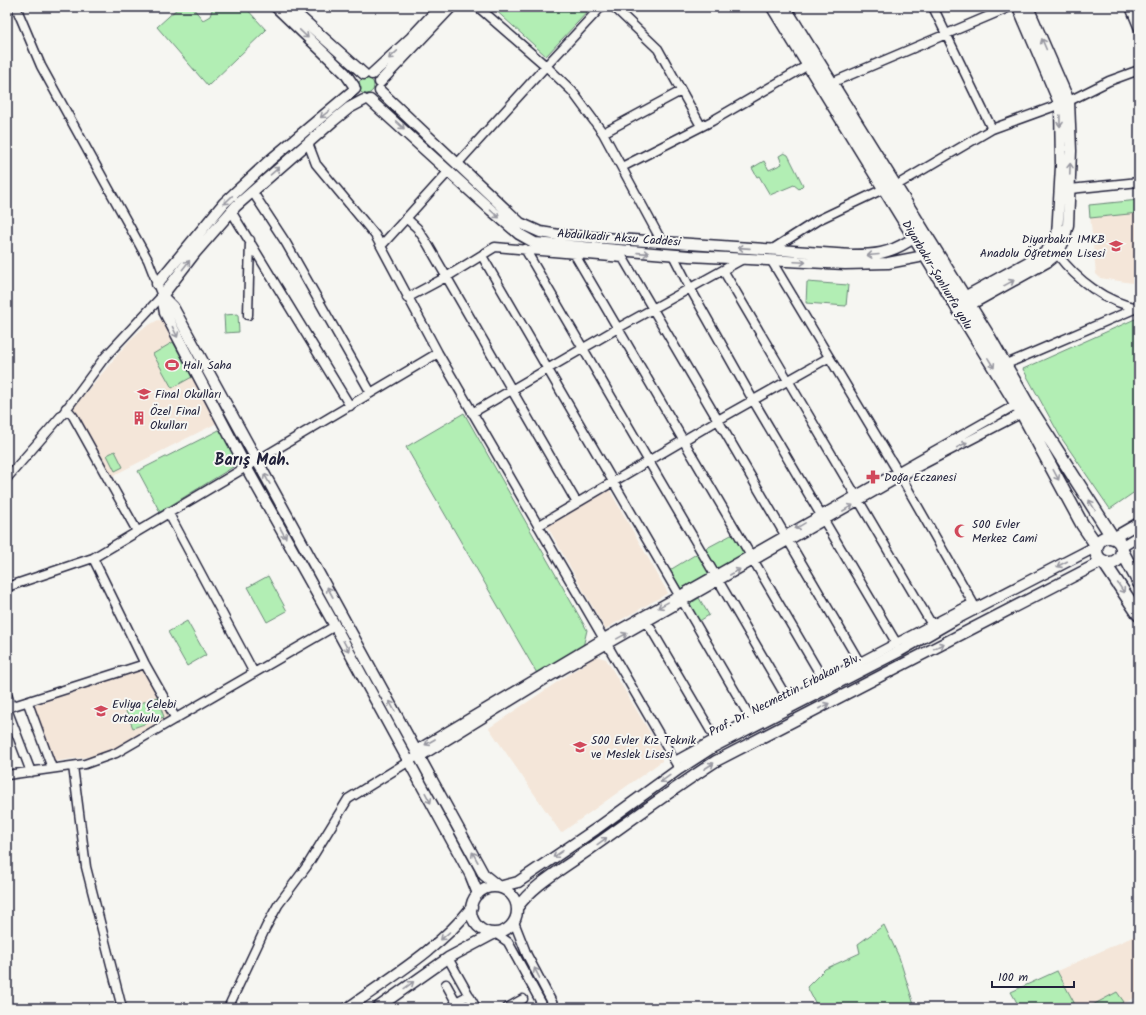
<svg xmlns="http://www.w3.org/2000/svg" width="1146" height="1015" font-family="Kalam,sans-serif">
  <rect width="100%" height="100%" fill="#f6f6f2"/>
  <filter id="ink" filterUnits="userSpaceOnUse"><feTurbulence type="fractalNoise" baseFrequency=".025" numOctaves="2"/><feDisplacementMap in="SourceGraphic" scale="8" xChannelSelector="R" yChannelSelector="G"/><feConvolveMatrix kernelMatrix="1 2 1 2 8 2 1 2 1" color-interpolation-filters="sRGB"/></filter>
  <g filter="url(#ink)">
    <path fill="#f4e6d9" d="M1139 200V284L1100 278 1096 274 1089 205Z
      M158 320 165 321 219 422 110 477 74 413V407L130 340 142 329Z
      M609 489 668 593 605 629 546 524Z
      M596 656 606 659 661 751 662 761 561 833 489 728Z
      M142 670 145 671 171 717 112 750 94 756 51 762 32 706Z
      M1139 934V996L1113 1008H1077L1057 971Z"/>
    <path fill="#b2eeb4" stroke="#6a8878" d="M179 7H192L203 20 210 16 213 7H245L266 30 208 86 157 27Z
      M492 7H592L546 56Z
      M358 86a8 8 0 1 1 16 0a8 8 0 1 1-16 0Z
      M784 153 788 155 803 185 799 189 794 185 770 195 759 176 757 177 752 168 764 161 769 170 782 164 779 156Z
      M1139 200V213L1090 218 1089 205Z
      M807 282 848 285 846 306 806 303Z
      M238 314 239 332 225 333 224 315Z
      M1135 319 1139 320V489L1110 509 1060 436 1023 369Z
      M173 342 192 377 172 388 153 354Z
      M464 413 587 630 583 647 538 675 406 447Z
      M221 429 238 464 160 512 138 471Z
      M115 451 123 467 115 471 107 455Z
      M733 534 744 554 717 569 705 549Z
      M698 553 709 573 681 589 670 570Z
      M268 576 287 611 267 622 248 587Z
      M699 598 709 615 698 622 688 605Z
      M187 621 206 655 187 666 168 632Z
      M157 697 164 717 133 728 125 709Z
      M884 925 899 957 915 1008H818L807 987 825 969 860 953 858 944Z
      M1057 971 1077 1008H1020L1011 992Z
      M1117 992 1124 1002 1113 1008H1087Z"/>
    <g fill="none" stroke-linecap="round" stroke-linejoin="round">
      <g stroke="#22223b" stroke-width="11">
        <path id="minor" d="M601 7 546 66 572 91 603 133 662 242
          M614 7 658 49 701 126
          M933 7 992 129
          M1130 7 1139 29
          M838 80 1010 7
          M603 133 681 91
          M308 143 316 164 375 235 438 353 677 765
          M457 164 546 66 478 7
          M622 167 712 121 803 68
          M902 182 992 129 1069 101 1109 81 1139 70
          M1070 189 1139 182
          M252 191 286 243 371 393
          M231 211 350 406
          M406 218 417 228 427 243 577 503
          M381 246 449 171
          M525 249 788 700
          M771 250 818 220 879 191
          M575 252V255L824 681
          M1057 254C1077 280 1105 302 1138 308
          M673 255 690 288 753 400 897 644
          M482 256 751 719
          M723 270 932 625
          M407 298 448 276 495 247 623 258 860 663
          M248 315 250 240
          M1004 365 1139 307
          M66 408 73 416 137 531
          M472 413 618 328 743 259
          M7 478 62 415 105 357 162 296 148 260 41 66 16 7
          M168 512 254 673
          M538 526 718 420 828 358
          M93 558 145 664 176 719
          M7 587 93 558 438 353
          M647 622 715 738
          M7 694 11 707
          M28 703 52 768
          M7 708 145 664
          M7 709 31 772
          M416 750 604 638 1017 404
          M420 757 548 678 916 468 1022 413
          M675 761 751 719 973 603 901 477 771 260
          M73 766 86 867 122 1008
          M7 775 85 764 116 753 335 626
          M514 922 527 955 555 1008
          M495 933 508 942 544 1008
          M448 958 476 1008
          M446 984 456 1002 469 995
          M228 1008 266 927 278 905 307 866 348 799 419 755
          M507 1008 523 999"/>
      </g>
      <g stroke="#22223b" stroke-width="13">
        <path id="major" d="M276 7 345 73 354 86
          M289 7 364 74
          M372 74 411 38 440 7
          M380 82 451 7
          M380 91 520 223 540 232 559 235 851 255C875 255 888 254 909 241
          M364 100 349 108 333 121 236 206 195 253 162 296 165 313 246 467 335 626 470 874 478 894
          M370 100 491 210 519 234 535 243 689 256 845 264 888 263 919 257
          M157 284 224 203 269 161 355 89
          M970 294 1043 254 1051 246 1057 236 1061 166 1060 105 1018 7
          M162 296 173 307 484 875 499 887 518 882 596 829 679 769 713 747 900 651 954 620 1097 546
          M975 302 1047 262 1057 254 1063 243 1068 225 1071 151 1069 101 1028 7
          M1113 538 1139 523
          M1121 547 1139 536
          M471 910a23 23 0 1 1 46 0a23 23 0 1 1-46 0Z
          M517 908C533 885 561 870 583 854 627 823 670 791 716 761L1103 561
          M348 1008C391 977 439 949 472 907
          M377 1008 448 958 495 933"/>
      </g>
      <g stroke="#22223b" stroke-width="15">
        <path id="highway" d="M773 7 1022 413 1082 524 1097 546
          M784 7 989 337 1028 405 1113 538
          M1096 550a13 13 0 1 1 26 0a13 13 0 1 1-26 0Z
          M1122 551 1139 583
          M1103 561 1139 615"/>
      </g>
      <use href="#minor" stroke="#f6f6f2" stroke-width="8"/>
      <use href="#major" stroke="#f6f6f2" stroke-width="10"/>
      <use href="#highway" stroke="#f6f6f2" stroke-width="12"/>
    </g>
    <defs><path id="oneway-shaft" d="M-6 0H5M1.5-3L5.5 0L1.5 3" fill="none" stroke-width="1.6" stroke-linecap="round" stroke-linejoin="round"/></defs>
    <g stroke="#9797a0">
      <use href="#oneway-shaft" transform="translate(304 34) rotate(44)"/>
      <use href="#oneway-shaft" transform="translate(1044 44) rotate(-113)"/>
      <use href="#oneway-shaft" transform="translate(393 55) rotate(137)"/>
      <use href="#oneway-shaft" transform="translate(325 114) rotate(142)"/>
      <use href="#oneway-shaft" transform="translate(1060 121) rotate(89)"/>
      <use href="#oneway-shaft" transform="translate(400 125) rotate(43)"/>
      <use href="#oneway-shaft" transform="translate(1070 169) rotate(-88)"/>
      <use href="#oneway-shaft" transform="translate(275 171) rotate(-41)"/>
      <use href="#oneway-shaft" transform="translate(228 200) rotate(136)"/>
      <use href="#oneway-shaft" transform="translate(495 214) rotate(41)"/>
      <use href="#oneway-shaft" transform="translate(744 248) rotate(-176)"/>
      <use href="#oneway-shaft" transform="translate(643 253) rotate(4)"/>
      <use href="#oneway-shaft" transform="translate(873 255) rotate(175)"/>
      <use href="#oneway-shaft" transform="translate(800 262) rotate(3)"/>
      <use href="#oneway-shaft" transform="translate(186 265) rotate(-52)"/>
      <use href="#oneway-shaft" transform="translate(1009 283) rotate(-29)"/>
      <use href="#oneway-shaft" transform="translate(175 332) rotate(64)"/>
      <use href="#oneway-shaft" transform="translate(991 363) rotate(58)"/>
      <use href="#oneway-shaft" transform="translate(962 445) rotate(-27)"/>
      <use href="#oneway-shaft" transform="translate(1056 475) rotate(62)"/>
      <use href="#oneway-shaft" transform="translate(267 479) rotate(-119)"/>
      <use href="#oneway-shaft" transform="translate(1092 505) rotate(-122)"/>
      <use href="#oneway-shaft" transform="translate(848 508) rotate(-30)"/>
      <use href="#oneway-shaft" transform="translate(800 526) rotate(149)"/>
      <use href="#oneway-shaft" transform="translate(283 533) rotate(61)"/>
      <use href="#oneway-shaft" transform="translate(1062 564) rotate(153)"/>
      <use href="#oneway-shaft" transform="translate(735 572) rotate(-30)"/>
      <use href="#oneway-shaft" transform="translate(1121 588) rotate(56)"/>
      <use href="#oneway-shaft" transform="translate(330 592) rotate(-119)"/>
      <use href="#oneway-shaft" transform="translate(663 605) rotate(151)"/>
      <use href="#oneway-shaft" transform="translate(622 636) rotate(-29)"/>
      <use href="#oneway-shaft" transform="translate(346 646) rotate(62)"/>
      <use href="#oneway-shaft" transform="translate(939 646) rotate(-27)"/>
      <use href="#oneway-shaft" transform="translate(392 706) rotate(-119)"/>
      <use href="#oneway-shaft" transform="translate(824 706) rotate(-27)"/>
      <use href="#oneway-shaft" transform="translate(430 742) rotate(150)"/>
      <use href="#oneway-shaft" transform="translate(709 766) rotate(-33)"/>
      <use href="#oneway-shaft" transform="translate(665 779) rotate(144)"/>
      <use href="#oneway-shaft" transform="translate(428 798) rotate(62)"/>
      <use href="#oneway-shaft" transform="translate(602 841) rotate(-36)"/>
      <use href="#oneway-shaft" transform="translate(558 854) rotate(146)"/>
      <use href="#oneway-shaft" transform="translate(475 857) rotate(-119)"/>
      <use href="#oneway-shaft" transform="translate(445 936) rotate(139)"/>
      <use href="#oneway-shaft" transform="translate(537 973) rotate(-117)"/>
      <use href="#oneway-shaft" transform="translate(409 985) rotate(-36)"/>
    </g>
  </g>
  <defs>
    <g id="school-bare" transform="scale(1.08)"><path d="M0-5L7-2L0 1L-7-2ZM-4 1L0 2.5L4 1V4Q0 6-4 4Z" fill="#d1495b" stroke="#f6f6f2" stroke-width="2.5" paint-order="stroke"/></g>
    <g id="stadium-bare" transform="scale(1.08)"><path d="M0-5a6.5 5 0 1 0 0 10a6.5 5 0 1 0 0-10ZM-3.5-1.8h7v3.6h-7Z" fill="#d1495b" stroke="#f6f6f2" stroke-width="2.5" paint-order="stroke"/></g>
    <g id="building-bare" transform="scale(1.08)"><path d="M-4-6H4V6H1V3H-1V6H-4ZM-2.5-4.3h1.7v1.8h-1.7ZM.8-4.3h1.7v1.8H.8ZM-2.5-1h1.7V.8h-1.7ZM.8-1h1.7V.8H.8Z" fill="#d1495b" stroke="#f6f6f2" stroke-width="2.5" paint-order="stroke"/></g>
    <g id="pharmacy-bare" transform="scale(1.08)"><path d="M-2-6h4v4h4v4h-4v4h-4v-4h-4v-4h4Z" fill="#d1495b" stroke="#f6f6f2" stroke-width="2.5" paint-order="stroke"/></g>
    <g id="mosque-bare" transform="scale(1.08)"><path d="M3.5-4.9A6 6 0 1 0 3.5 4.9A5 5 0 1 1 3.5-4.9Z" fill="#d1495b" stroke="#f6f6f2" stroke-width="2.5" paint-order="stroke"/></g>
  </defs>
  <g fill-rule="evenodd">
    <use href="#school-bare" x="1116" y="246"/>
    <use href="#stadium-bare" x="172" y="365"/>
    <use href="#school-bare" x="144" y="394"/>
    <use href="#building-bare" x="139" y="418"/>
    <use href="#pharmacy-bare" x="873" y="477"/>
    <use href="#mosque-bare" x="961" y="531"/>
    <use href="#school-bare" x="101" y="711"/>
    <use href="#school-bare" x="580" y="747"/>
  </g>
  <g text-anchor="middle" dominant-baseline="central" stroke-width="4" stroke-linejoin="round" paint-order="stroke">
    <g font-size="12" fill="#22223b" stroke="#f6f6f2">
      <text transform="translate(619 238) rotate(4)">Abdulkadir Aksu Caddesi</text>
      <text transform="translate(937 275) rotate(59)">Diyarbakır-Şanlıurfa yolu</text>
      <text transform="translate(785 695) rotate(-27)">Prof. Dr. Necmettin Erbakan Blv.</text>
    </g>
    <g font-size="12" fill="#22223b" stroke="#f6f6f2" text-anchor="start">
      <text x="1105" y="239" text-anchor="end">Diyarbakır IMKB<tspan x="1105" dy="14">Anadolu Öğretmen Lisesi</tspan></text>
      <text x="183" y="365">Halı Saha</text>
      <text x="155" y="394">Final Okulları</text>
      <text x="150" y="411">Özel Final<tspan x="150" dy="14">Okulları</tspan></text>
      <text x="884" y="477">Doğa Eczanesi</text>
      <text x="972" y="524">500 Evler<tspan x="972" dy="14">Merkez Cami</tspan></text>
      <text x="112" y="704">Evliya Çelebi<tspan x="112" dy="14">Ortaokulu</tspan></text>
      <text x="591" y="740">500 Evler Kız Teknik<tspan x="591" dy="14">ve Meslek Lisesi</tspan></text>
    </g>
    <g font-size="16" font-weight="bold" fill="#22223b" stroke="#f6f6f2">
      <text x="252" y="460">Barış Mah.</text>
    </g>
  </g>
  <rect width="1146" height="1015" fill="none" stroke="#f6f6f2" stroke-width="24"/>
  <rect x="12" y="12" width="1122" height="991" fill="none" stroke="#22223b" stroke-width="1.5" filter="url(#ink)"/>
  <path d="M992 981v6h82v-6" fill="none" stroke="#22223b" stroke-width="2"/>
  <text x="998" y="981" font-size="12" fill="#22223b" stroke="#f6f6f2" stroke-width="3" paint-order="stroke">100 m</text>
</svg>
